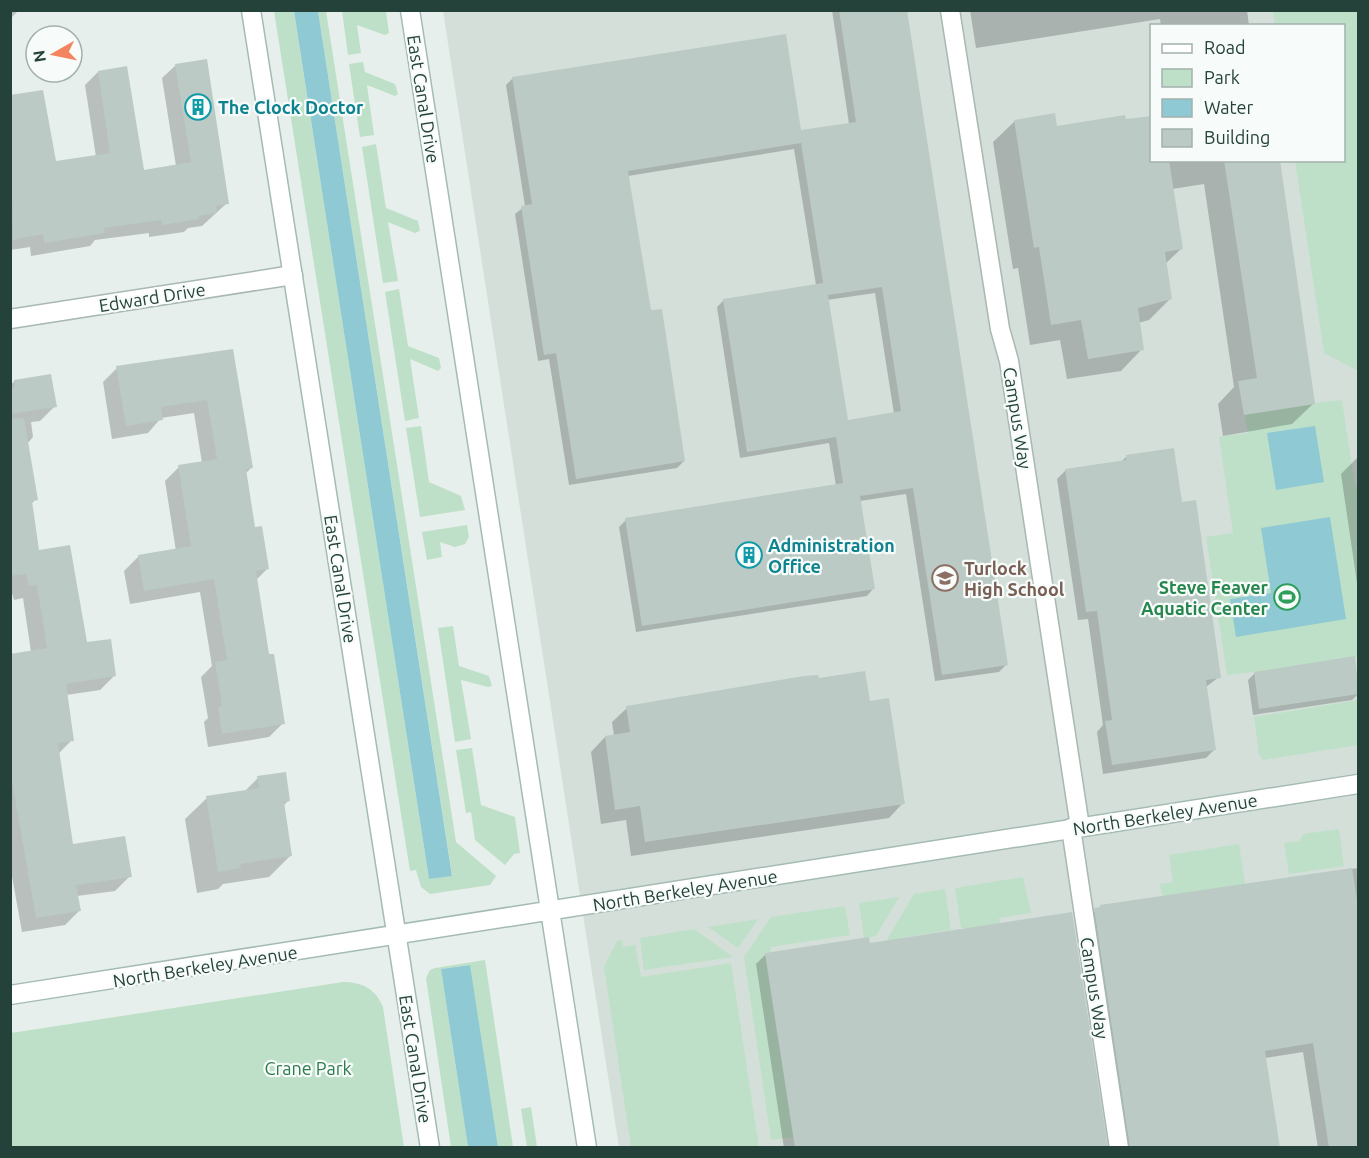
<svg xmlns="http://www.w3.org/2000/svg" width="1369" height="1158" font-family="Ubuntu,sans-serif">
  <rect width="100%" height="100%" fill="#e6efeb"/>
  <path fill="#d4dfda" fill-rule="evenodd" d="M443 11H1358V1147H619ZM1152 26H1344V160H1152Z"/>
  <path fill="#bfe0c8" d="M274 11H294L429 879 452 875 318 11H326L456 842 496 876 490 885 430 894 421 887 416 870 410 871Z
    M342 11H386L389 33 385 35 357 25 361 53 348 55Z
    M1273 11H1358V371L1324 353 1295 161 1344 160V26L1275 25Z
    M363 62 365 72 395 84 398 94 395 96 367 85 374 135 360 137 349 64Z
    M376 144 386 208 418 221 420 231 415 233 388 222 398 281 383 283 362 147Z
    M399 289 408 346 439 358 441 368 438 371 410 359 419 418 405 421 385 292Z
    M1310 369 1315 403 1342 400 1355 486H1358V657L1355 658 1358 694 1260 709 1254 672 1227 675 1206 537 1233 533 1219 437 1248 433 1238 381Z
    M421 426 429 482 461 496 465 510 420 517 406 428Z
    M467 525 469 537 465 544 455 547 440 542 442 557 427 560 422 532Z
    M453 626 459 666 489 676 492 686 488 687 461 680 471 739 455 742 438 628Z
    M1358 700V745L1263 760 1259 755 1254 717Z
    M472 748 481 805 515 817 520 853 514 854 505 865 475 840 471 812 466 813 456 750Z
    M1339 829 1344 866 1289 874 1284 843 1300 841 1303 834Z
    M1239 844 1245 884 1183 1012 1165 895H1162L1160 884 1173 882 1169 855Z
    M1023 877 1031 913 999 918 1017 1035 967 928H961L955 888Z
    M945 889 951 930 900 938 917 1050 874 970 889 936 914 894Z
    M899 897 876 936 864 938 859 903Z
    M845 906 850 935 771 947V952L765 953 777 1037H785L794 1137 771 1140 744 957 771 917Z
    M758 919 738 948 708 927Z
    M694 929 733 957 644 970 640 938Z
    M622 940 623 947 635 945 641 977 731 963 759 1147H631L604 967 617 941Z
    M485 960 513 1147H498L469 965 441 969 468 1147H451L426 978 430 970 435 968Z
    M343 982C362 982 376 989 383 1007L404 1147H11V1033Z
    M531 1107 537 1147H527L521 1109Z"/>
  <path fill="#8ec9d4" d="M294 11H318L452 876 429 879Z
    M1315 426 1324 482 1276 490 1267 433Z
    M1330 517 1346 619 1236 637 1230 599 1271 593 1261 528Z
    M470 965 498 1147H468L441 969Z"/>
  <path fill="#0003" fill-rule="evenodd" d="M10 10 18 11 10 19Z
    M832 10H905L1006 665 999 672 935 681 906 494 860 501 873 589 867 596 636 632 619 527 626 520 836 486 829 443 740 458 717 307 724 300 816 285 794 149 628 176 650 312 684 461 677 468 569 485 549 359 538 361 515 214 525 206 506 85 513 78 800 132 849 124ZM875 293 894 414 846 421 827 300Z
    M970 10H1247L1249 26H1161L1160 19 976 48Z
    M176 65 227 203 202 226 188 228 184 232 149 237V233L95 240 90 246 31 256 30 247 10 250V97L54 163 96 157 85 85 98 72 143 171 176 166 162 78Z
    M1015 121 1056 127 1152 160H1278L1314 403 1292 424 1223 436 1218 404 1234 387 1204 184 1172 189 1181 249 1165 264 1171 298 1149 320 1138 323 1142 349 1121 371 1067 379 1060 340 1030 345 1018 268 1013 269 993 142Z
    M232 350 251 468 245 474 254 528 267 569 256 580 268 656 283 723 269 737 208 747 204 722 208 718 201 677 212 666 200 592 130 604 124 571 138 557 176 551 165 481 179 467 202 463 194 413 161 418 148 433 112 439 103 382 117 368Z
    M15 381 55 406 40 421 31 422 33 437 27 444 36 499 31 504 38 552 86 644 115 675 100 690 66 695 72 740 58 754 72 846 130 876 115 891 77 896 79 911 65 925 22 932 10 865V655L31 652 23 598 14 600 10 587V385Z
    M1126 457 1181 504 1219 677 1206 687 1215 749 1206 758 1103 774 1097 732 1103 725 1088 619 1078 620 1057 479 1066 470 1121 462Z
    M1358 457V590L1341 474Z
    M1255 673 1358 694 1352 700 1253 715 1248 680Z
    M817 679 903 803 889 818 631 856 626 820 601 824 591 752 605 737 614 736 612 722 627 708Z
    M258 778 289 800 283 806 291 855 269 877 223 884 218 889 197 893 185 819 207 798 244 792Z
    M1358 868V1148H1318L1303 1052 1265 1058 1279 1148H1120L1085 920 1101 906Z
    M869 944 1106 1148H784L756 964 766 954Z"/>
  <path fill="#bbcac4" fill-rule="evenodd" d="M839 10H907L1008 665 942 675 913 488 860 496 875 589 642 626 625 518 843 483 836 437 747 452 723 299 823 283 801 143 628 171 651 310 662 309 685 461 576 479 556 353 544 355 521 206 532 204 512 77 786 34 801 130 856 122ZM882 287 901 411 848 420 828 295Z
    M207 59 229 204 216 206 217 213 198 216 199 219 162 225V220L104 228 105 233 44 243 43 234 13 240 10 95 43 90 56 161 110 153 98 71 127 66 144 170 191 162 175 64Z
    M1055 113 1057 126 1125 115 1126 119 1152 116V160H1169L1183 249 1165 252 1172 299 1138 308 1144 350 1088 359 1081 320 1051 325 1039 247 1034 248 1014 120Z
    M1224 160H1280L1315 404 1244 415 1238 381 1257 378Z
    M233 349 253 468 246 469 255 527 262 526 269 569 256 571 269 654H274L285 724 222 734 218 707 222 706 215 662 227 660 214 579 144 591 138 555 191 546 178 465 217 459 207 400 161 407 163 420 126 426 116 366Z
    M51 374 57 407 10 414V388L15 387 14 380Z
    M24 418 38 500 32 501 39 550 70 545 87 642 111 639 116 676 66 684 74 741 58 743 73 844 125 836 132 877 76 885 81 911 36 918 10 770V654L47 648 37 585 29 586 26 574 10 576V419Z
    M1174 448 1182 502 1196 500 1221 678 1206 680 1216 750 1112 765 1105 721 1112 720 1097 611 1086 612 1065 469 1126 460V455Z
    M1355 656 1359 694 1259 709 1254 672Z
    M865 671 870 701 889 698 905 804 645 842 640 806 615 810 605 736 630 732 626 706 804 676 818 675 819 678Z
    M286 772 290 801 284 802 292 856 240 864 241 868 218 872 206 796 259 788 257 776Z
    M1352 868 1359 912V1148H1329L1313 1043 1265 1051 1280 1148H1130L1094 908 1100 907V905Z
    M1072 912 1108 1148H795L765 953 869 937 870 943Z"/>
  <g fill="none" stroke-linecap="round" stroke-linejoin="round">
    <g stroke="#a8b8b2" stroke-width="21">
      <path id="street" d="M950 10 1000 329 1009 361 1080 827
        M10 319 293 275
        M1071 828 1119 1148"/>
    </g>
    <g stroke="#a4bbb3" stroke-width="21">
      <path id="secondary" d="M251 10 430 1148
        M410 10 587 1148
        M10 995 1358 784"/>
    </g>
    <use href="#street" stroke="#fff" stroke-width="18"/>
    <use href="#secondary" stroke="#fff" stroke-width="18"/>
  </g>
  <defs>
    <g id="building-ring" transform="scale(1.35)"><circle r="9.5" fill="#f7fbf9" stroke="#0f9aa8" stroke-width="1.5"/><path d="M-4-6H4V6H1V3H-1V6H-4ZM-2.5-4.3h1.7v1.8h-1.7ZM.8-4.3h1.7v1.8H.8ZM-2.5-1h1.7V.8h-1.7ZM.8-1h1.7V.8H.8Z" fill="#0f9aa8"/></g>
    <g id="school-ring" transform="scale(1.35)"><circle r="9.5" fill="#f7fbf9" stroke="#8d6e63" stroke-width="1.5"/><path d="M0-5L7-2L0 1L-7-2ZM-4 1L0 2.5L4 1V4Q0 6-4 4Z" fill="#8d6e63"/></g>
    <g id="stadium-ring" transform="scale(1.35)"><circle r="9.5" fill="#f7fbf9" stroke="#2e9e5b" stroke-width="1.5"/><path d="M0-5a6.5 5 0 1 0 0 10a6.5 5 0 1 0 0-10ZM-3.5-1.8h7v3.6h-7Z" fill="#2e9e5b"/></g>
  </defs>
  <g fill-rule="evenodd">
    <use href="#building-ring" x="198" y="107"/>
    <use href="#building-ring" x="749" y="555"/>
    <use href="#school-ring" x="945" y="578"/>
    <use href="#stadium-ring" x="1287" y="597"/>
  </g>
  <g text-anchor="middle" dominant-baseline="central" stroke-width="4.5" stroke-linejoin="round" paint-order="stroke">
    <g font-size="18" fill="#24423a" stroke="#f7fbf9">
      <text transform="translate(424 99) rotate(81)">East Canal Drive</text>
      <text transform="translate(152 297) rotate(-9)">Edward Drive</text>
      <text transform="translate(1018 418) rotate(81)">Campus Way</text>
      <text transform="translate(341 579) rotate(81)">East Canal Drive</text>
      <text transform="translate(1165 814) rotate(-9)">North Berkeley Avenue</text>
      <text transform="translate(685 890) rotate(-9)">North Berkeley Avenue</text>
      <text transform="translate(205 966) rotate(-9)">North Berkeley Avenue</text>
      <text transform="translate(1095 988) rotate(81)">Campus Way</text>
      <text transform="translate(416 1059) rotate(81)">East Canal Drive</text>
    </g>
    <g font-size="18" font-weight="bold" fill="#0d838f" stroke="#f7fbf9" text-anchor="start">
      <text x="218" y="107">The Clock Doctor</text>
      <text x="768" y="545">Administration<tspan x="768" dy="21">Office</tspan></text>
    </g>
    <g font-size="18" font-weight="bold" fill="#785e54" stroke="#f7fbf9" text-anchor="start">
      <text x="964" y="568">Turlock<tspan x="964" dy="21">High School</tspan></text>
    </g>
    <g font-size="18" font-weight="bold" fill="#27864d" stroke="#f7fbf9" text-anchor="end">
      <text x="1268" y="587">Steve Feaver<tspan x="1268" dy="21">Aquatic Center</tspan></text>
    </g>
    <g font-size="18" fill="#2d7a4b" stroke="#f7fbf9">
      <text x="308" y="1068">Crane Park</text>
    </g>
  </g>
  <rect width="1369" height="1158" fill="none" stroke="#24423a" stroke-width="24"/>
  <rect x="1150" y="24" width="195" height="138" fill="#f7fbf9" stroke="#a3b1ad" stroke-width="1.5"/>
  <rect x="1162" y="44" width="30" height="9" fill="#ffffff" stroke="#a3b1ad" stroke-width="1.5"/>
  <text x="1204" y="54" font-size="18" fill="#24423a">Road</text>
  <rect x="1162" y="69" width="30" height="18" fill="#bfe0c8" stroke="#a3b1ad" stroke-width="1.5"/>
  <text x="1204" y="84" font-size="18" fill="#24423a">Park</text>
  <rect x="1162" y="99" width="30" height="18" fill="#8ec9d4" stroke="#a3b1ad" stroke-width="1.5"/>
  <text x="1204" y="114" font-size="18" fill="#24423a">Water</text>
  <rect x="1162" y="129" width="30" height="18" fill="#bbcac4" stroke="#a3b1ad" stroke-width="1.5"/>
  <text x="1204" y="144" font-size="18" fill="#24423a">Building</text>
  <g transform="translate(54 54) rotate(261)"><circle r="28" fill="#f7fbf9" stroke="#a3b1ad" stroke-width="1.5"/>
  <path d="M0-4.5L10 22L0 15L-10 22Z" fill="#f4845f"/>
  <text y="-9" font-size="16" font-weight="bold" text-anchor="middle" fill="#24423a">N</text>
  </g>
</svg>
